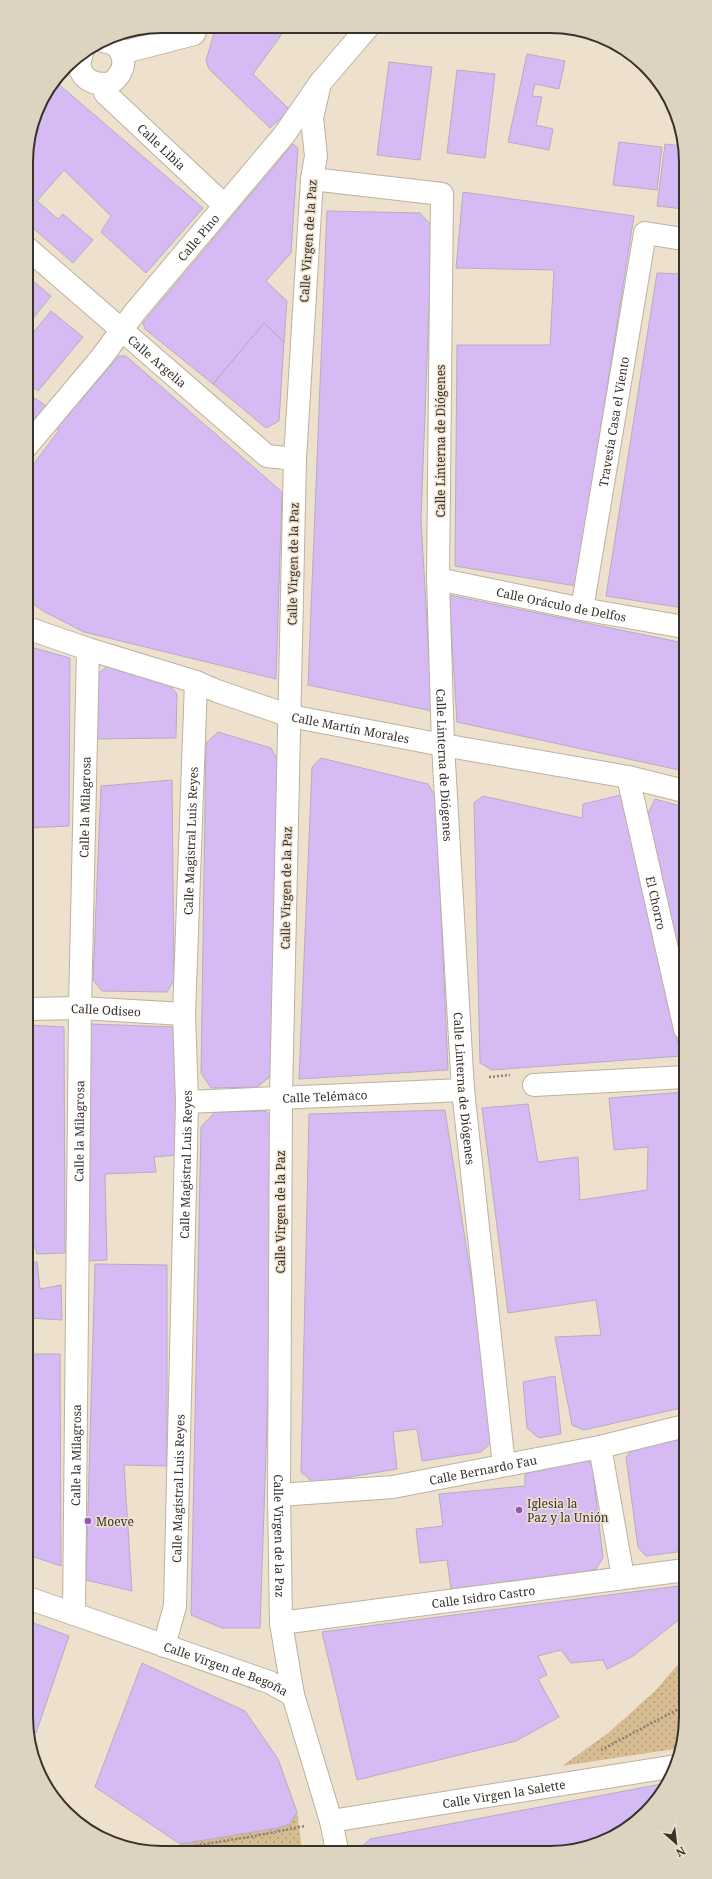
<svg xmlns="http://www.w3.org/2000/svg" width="712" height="1879" font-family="'Noto Serif',serif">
  <defs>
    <pattern id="park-dots" width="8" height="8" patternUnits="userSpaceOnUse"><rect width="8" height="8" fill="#d7bb91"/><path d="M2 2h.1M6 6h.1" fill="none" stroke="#af9977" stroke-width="1.8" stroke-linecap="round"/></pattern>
  </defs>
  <rect width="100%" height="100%" fill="#ede1ce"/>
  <path fill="url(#park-dots)" d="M686 1655V1725L681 1748 562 1766 607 1734 655 1691Z
    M297 1812 302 1850H185L180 1844 278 1828 290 1824Z"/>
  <path fill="#d6baf4" stroke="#b5adc0" d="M216 26 287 27 253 74 290 110 270 128 209 69 206 61Z
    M527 54 565 61 559 89 535 84 532 96 542 97 536 125 553 129 549 150 508 142Z
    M389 62 432 67 420 160 377 155Z
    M457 70 495 74 485 158 447 153Z
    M56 82 203 208 146 273 101 232 111 216 64 170 37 201 58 219 63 214 93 240 73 263 26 222V153L40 102Z
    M619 142 662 147 657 190 613 185Z
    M293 144 298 148 291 253 266 281 287 301 284 342 264 323 213 384 145 329 143 323Z
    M665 144 683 146V209L657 206Z
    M463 192 634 216 576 586 455 566 457 345H550L554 270 456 268Z
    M327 211 420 213 432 226 421 519 432 711 308 685Z
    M657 273 684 274V608L606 596Z
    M26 275 51 296 27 326Z
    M51 311 83 337 38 391 27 382V340Z
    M264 323 284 342 279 421 266 428 213 384Z
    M119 356H126L282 492 276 679 84 632 43 611 29 601 27 596V473L59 430 56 429Z
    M27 393 46 406 27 428Z
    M449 595 684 643V737H683L684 771 457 722Z
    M27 646 70 658 69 826 27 828Z
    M107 666 166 681 177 694 176 738 94 739 97 675Z
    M218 732 271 748 280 765 272 1075 257 1087 211 1088 201 1073 206 743Z
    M321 758 428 784 436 797 448 1070 299 1079 312 767Z
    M172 780 174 980 167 992 102 991 93 980 101 786Z
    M621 795 681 1056 492 1070 480 1063 474 803 483 796 582 818 583 804Z
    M655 799 684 807 685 990 648 814Z
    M90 1024 175 1027 178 1155 154 1157 156 1172 105 1174 107 1260 87 1261Z
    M28 1025 64 1027 65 1253 37 1254 31 1235 28 1236Z
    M684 1092 685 1407 584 1430 572 1425 555 1337 601 1335 596 1300 508 1313 482 1108 528 1104 538 1162 578 1157 580 1200 647 1190 648 1147 614 1150 609 1098Z
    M445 1110 496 1438 481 1452 422 1461 417 1429 393 1432 397 1469 314 1483 301 1472 309 1114Z
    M266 1111 277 1127 260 1628H222L191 1615 201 1127 215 1112Z
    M28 1262H37L40 1289 61 1285 62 1320 30 1318Z
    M95 1264 167 1265V1466L124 1465 132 1591 86 1580Z
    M28 1354H60L61 1566 28 1555Z
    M555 1376 561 1434 539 1438 527 1428 523 1382Z
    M685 1438V1551L646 1556 638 1547 626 1457 634 1448Z
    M581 1459 592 1463 603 1558 596 1569 577 1574 451 1589 447 1560 420 1563 416 1529 443 1526 439 1494 525 1486V1474Z
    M686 1585V1614L633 1656 607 1669 603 1660 571 1663 561 1650 538 1656 547 1675 538 1679 559 1717 516 1741 357 1780 322 1632Z
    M28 1621 69 1636 36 1733 29 1726Z
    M142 1663 245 1711 278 1759 297 1812 290 1824 278 1828 180 1844 95 1787Z
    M667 1783 652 1806 618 1835 577 1850H358L370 1839Z"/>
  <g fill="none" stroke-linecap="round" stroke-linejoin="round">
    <g stroke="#bdb19f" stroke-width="24">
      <g id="minor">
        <path d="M121 53 194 34 197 26"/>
        <path d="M82 54C73 75 92 87 111 83 130 69 127 44 103 41"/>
        <path id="s1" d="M320 83 312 118 316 156 312 179 295 459 281 1096 279 1495 281 1623 293 1695 331 1821 337 1850"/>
        <path id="s2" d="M104 84 105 93 224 205"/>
        <path id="s3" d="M312 179 442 194 438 579 443 745 463 1090 504 1465"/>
        <path id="s4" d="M26 247 267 456 295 459"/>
        <path id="s5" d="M27 446 101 358 135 312 284 135 320 83 368 27"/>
        <path id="s6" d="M438 579 582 609 684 627"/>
        <path id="s7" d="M582 609 645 233 683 239"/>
        <path id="s8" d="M27 628 88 649 196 682 217 691 290 716 443 745 628 777 684 791"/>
        <path id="s9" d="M628 777 685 1029"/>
        <path id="s10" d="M28 1009 80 1008 184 1014"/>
        <path d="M534 1085 685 1077"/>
        <path id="s11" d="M187 1102 463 1090"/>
        <path d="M600 1447 623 1577"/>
        <path id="s12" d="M279 1495 393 1487 600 1447 685 1426"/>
        <path id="s13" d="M28 1598 269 1682 293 1695"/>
        <path id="s14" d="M74 1614 80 1008 88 649"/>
        <path id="s15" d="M281 1623 685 1570"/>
        <path id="s16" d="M164 1646 175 1606 187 1102 184 1014 196 682"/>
        <path id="s17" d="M331 1821 676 1766"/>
      </g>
    </g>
    <path stroke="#898175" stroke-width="2.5" stroke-dasharray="2 2" stroke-linecap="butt" d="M489 1077 510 1075
      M601 1750 686 1705
      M168 1850 255 1836 305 1826"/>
    <use href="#minor" stroke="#fff" stroke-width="22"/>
  </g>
  <g fill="#9253c9" stroke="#ede1ce" stroke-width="1.5">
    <circle cx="519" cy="1510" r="4"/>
    <circle cx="88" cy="1521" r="4"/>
  </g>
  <g text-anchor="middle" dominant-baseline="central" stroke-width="3" stroke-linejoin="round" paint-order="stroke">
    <g font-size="12" fill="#37322b" stroke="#ede1ce">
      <text stroke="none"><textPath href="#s2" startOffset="87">Calle Libia</textPath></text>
      <text stroke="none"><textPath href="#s5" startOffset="270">Calle Pino</textPath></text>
      <text transform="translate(308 241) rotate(-86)">Calle Virgen de la Paz</text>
      <text stroke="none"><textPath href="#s4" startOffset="174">Calle Argelia</textPath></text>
      <text stroke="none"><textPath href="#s7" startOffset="190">Travesía Casa el Viento</textPath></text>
      <text transform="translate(440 441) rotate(-90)">Calle Linterna de Diógenes</text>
      <text transform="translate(293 564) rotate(-89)">Calle Virgen de la Paz</text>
      <text stroke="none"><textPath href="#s6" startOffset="126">Calle Oráculo de Delfos</textPath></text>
      <text stroke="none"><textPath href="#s8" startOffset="339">Calle Martín Morales</textPath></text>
      <text stroke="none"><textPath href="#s3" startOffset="702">Calle Linterna de Diógenes</textPath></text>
      <text stroke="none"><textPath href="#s14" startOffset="807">Calle la Milagrosa</textPath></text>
      <text stroke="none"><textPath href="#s16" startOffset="807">Calle Magistral Luis Reyes</textPath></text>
      <text transform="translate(286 888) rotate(-89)">Calle Virgen de la Paz</text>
      <text stroke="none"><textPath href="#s9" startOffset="129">El Chorro</textPath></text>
      <text stroke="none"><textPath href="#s10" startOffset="78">Calle Odiseo</textPath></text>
      <text stroke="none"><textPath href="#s3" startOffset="1026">Calle Linterna de Diógenes</textPath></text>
      <text stroke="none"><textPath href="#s11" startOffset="138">Calle Telémaco</textPath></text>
      <text stroke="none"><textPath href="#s14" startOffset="483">Calle la Milagrosa</textPath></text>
      <text stroke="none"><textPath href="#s16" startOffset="483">Calle Magistral Luis Reyes</textPath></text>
      <text transform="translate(280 1212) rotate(-90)">Calle Virgen de la Paz</text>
      <text stroke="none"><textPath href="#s14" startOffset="159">Calle la Milagrosa</textPath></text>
      <text stroke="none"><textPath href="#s12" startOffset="206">Calle Bernardo Fau</textPath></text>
      <text stroke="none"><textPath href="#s16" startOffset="159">Calle Magistral Luis Reyes</textPath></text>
      <text stroke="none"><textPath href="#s1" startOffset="1455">Calle Virgen de la Paz</textPath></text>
      <text stroke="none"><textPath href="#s15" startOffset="204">Calle Isidro Castro</textPath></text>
      <text stroke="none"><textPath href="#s13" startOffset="210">Calle Virgen de Begoña</textPath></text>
      <text stroke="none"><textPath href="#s17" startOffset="175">Calle Virgen la Salette</textPath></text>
    </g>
    <g font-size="12" fill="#37322b" stroke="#ede1ce" text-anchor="start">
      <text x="527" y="1503">Iglesia la<tspan x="527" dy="14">Paz y la Unión</tspan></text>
      <text x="96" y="1521">Moeve</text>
    </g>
  </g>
  <path d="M0 0H712V1879H0ZM162 33H550A129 129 0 0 1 679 162V1717A129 129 0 0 1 550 1846H162A129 129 0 0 1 33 1717V162A129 129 0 0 1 162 33Z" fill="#ded3c1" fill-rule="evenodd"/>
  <path fill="none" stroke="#37322b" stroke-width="2" d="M162 33H550A129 129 0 0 1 679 162V1717A129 129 0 0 1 550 1846H162A129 129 0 0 1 33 1717V162A129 129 0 0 1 162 33Z"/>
  <g transform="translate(676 1843) rotate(152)" stroke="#ede1ce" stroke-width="3" paint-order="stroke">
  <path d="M0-3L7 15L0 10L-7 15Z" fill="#37322b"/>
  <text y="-6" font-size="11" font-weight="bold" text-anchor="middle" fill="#37322b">N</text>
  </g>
</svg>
